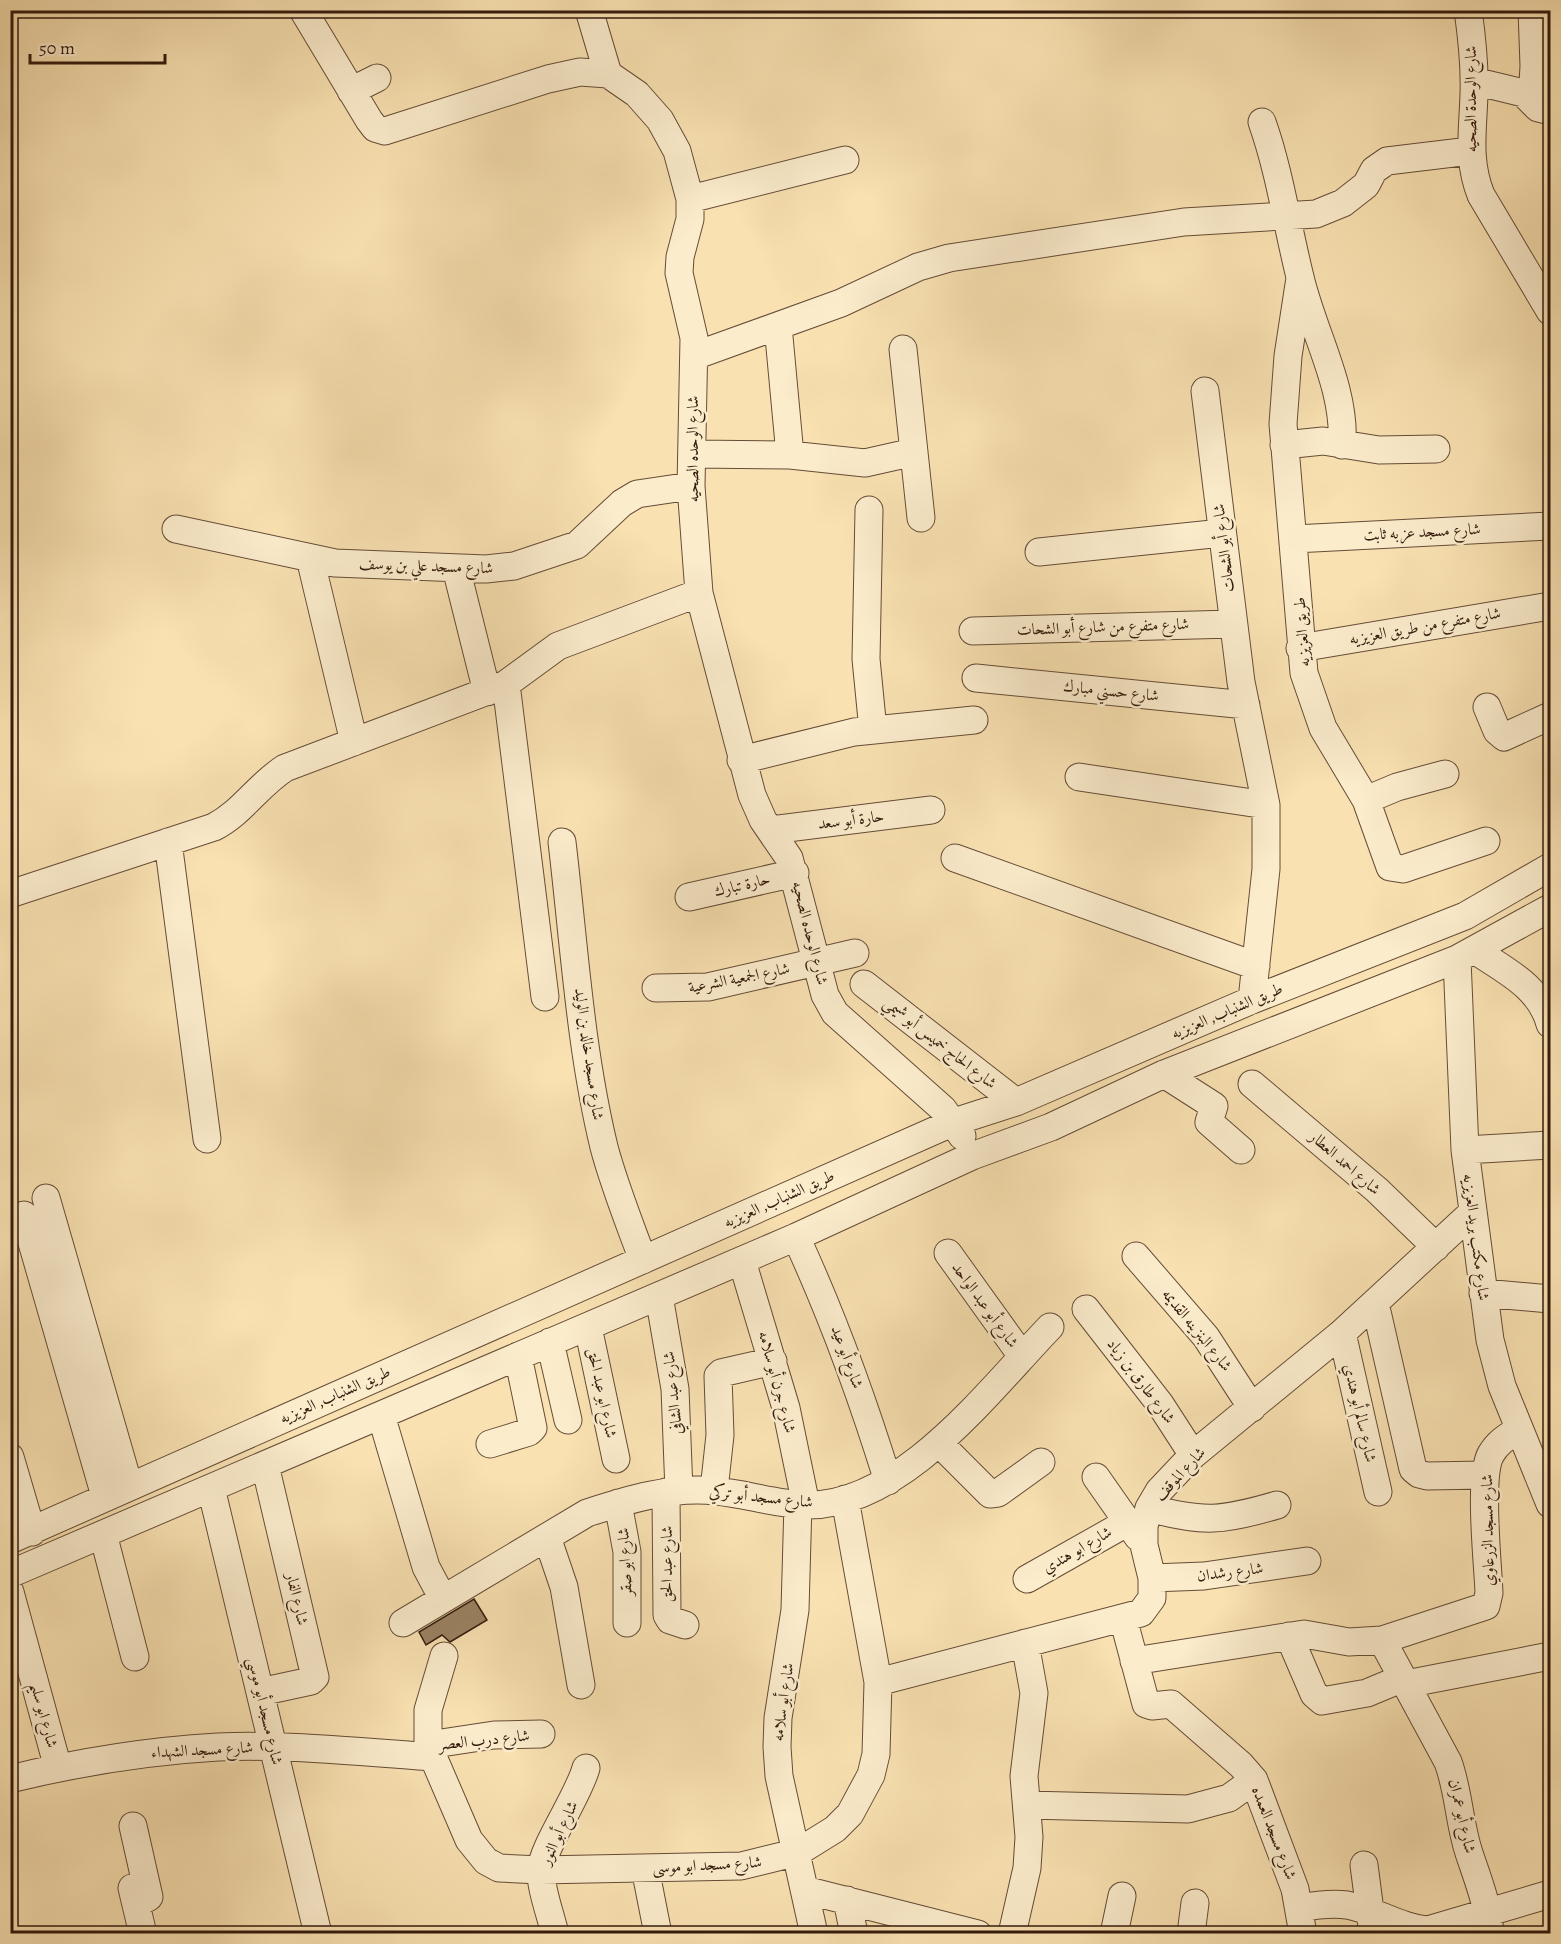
<svg xmlns="http://www.w3.org/2000/svg" width="1561" height="1944" font-family="Alegreya,Amiri,serif">
  <rect width="100%" height="100%" fill="#f9e1b1"/>
  <filter id="stains"><feTurbulence type="fractalNoise" baseFrequency=".00333" numOctaves="4"/><feColorMatrix values="0 0 0 0 .2 0 0 0 0 .09 0 0 0 0 .02 0 0 0 .5 -.17"/></filter>
  <radialGradient id="worn" r=".72"><stop offset=".6" stop-color="#630" stop-opacity="0"/><stop offset="1" stop-color="#630" stop-opacity=".3"/></radialGradient>
  <path fill="#9a8263" stroke="#341b0e" stroke-width="1.5" d="M474 1599 487 1620 450 1642 442 1635 426 1645 419 1632Z"/>
  <g fill="none" stroke-linecap="round" stroke-linejoin="round">
    <g stroke="#654c37" stroke-width="29">
      <path id="minor" d="M303 10 369 120 375 128 385 131 548 79 580 72 608 74 637 94 660 120 677 151 690 199V219L680 257 679 273 694 338 691 486 699 593 752 795 763 820 789 858 825 995 835 1013 943 1109 962 1136
        M589 10 608 74
        M1468 10C1472 38 1475 66 1474 94 1473 130 1467 160 1481 195L1550 311
        M1474 81 1523 93 1538 108 1550 111
        M351 91 377 78
        M1532 100 1534 66 1532 10
        M1262 122C1280 173 1287 225 1300 277 1313 333 1346 388 1342 445
        M690 199 845 160
        M1300 278 1288 356 1283 424 1304 673 1323 728 1366 800 1390 867 1403 869 1486 841
        M778 326 790 455
        M903 349 921 518
        M694 356 841 303 918 267 949 258 1184 222 1316 214 1343 203 1366 185 1374 170 1387 161 1470 151
        M1205 391 1241 682 1266 805V869L1252 1000
        M1284 445 1323 441 1379 450 1436 449
        M692 454 790 455 865 463 914 452
        M869 510 866 659 873 730
        M176 529 335 563 486 569 514 566 577 545 622 503 637 494 691 486
        M1294 539 1550 526
        M1039 552 1222 533
        M310 558 354 742
        M456 568 487 692
        M973 631 1233 624
        M1300 648 1550 606
        M976 678 1246 705
        M506 684 545 997
        M1487 707 1497 731 1504 737 1550 716
        M741 760 854 732 974 720
        M1079 777 1266 805
        M1366 800 1397 787 1445 774
        M771 830 931 810
        M168 842 207 1139
        M562 842C574 943 580 1048 604 1147 614 1185 629 1222 643 1260
        M955 858 1256 966
        M10 894 214 827C243 812 258 785 285 768L506 684 558 646 699 593
        M689 897 795 873
        M1476 951C1506 971 1540 987 1550 1024
        M1457 959 1465 1150 1490 1340 1502 1386 1550 1504
        M864 984 1016 1102
        M656 988 708 987 855 953
        M1164 1074 1214 1106 1209 1122 1241 1150
        M1252 1084 1377 1190 1436 1247
        M1465 1150 1550 1145
        M46 1198 129 1486
        M24 1215 105 1496
        M796 1237C833 1317 862 1397 888 1481
        M948 1253 1022 1356
        M1136 1256 1206 1337 1252 1408
        M742 1261 786 1408 806 1505
        M1483 1293 1550 1299
        M659 1296 675 1389 679 1491
        M1375 1303 1413 1469 1419 1474 1427 1476 1485 1475
        M1086 1309 1160 1404 1193 1455
        M588 1327 616 1459
        M1342 1333 1378 1492
        M550 1342 568 1420
        M381 1415 426 1567 443 1599
        M939 1443 990 1494 998 1493 1041 1462
        M490 1444 529 1432 533 1428 518 1356
        M10 1457 32 1532
        M1096 1477 1138 1537
        M211 1488 318 1934
        M714 1490 720 1435 718 1376 721 1373 773 1361
        M666 1492 667 1615 670 1620 685 1625
        M618 1503 627 1552V1623
        M798 1503 795 1610 778 1718 777 1747 779 1776 814 1934
        M1149 1508C1203 1523 1223 1521 1277 1505
        M103 1534 135 1657
        M547 1537 564 1587 581 1685
        M10 1540 954 1122 1016 1102 1252 1000 1465 916 1550 867
        M10 1574 796 1237 972 1156 1051 1127 1164 1074 1457 959 1550 908
        M1152 1578 1204 1576 1307 1561
        M1027 1579 1128 1522
        M10 1592 58 1768
        M1123 1618 1146 1704 1152 1706 1171 1704 1241 1765 1254 1780 1295 1889 1303 1934
        M403 1623 587 1513C627 1500 672 1486 716 1491 746 1494 776 1504 806 1505 902 1507 989 1390 1050 1327
        M1289 1636 1314 1694 1322 1701 1367 1693 1403 1678
        M1382 1640 1448 1762C1459 1792 1459 1823 1469 1853 1478 1880 1488 1904 1490 1934
        M444 1656 428 1710V1745L469 1840 486 1861 499 1868 540 1870 741 1866 798 1852 835 1829 850 1814 871 1775 876 1754 878 1682 845 1499
        M1134 1661 1304 1634 1349 1642 1382 1640 1486 1606 1489 1593C1488 1564 1478 1476 1491 1454 1498 1442 1507 1437 1518 1430
        M878 1682 1141 1613 1152 1598V1578L1144 1545V1526L1149 1508 1159 1491 1193 1455 1342 1333 1473 1212
        M1406 1684 1550 1656
        M260 1692 311 1681 315 1677 265 1465
        M428 1745 494 1735 541 1734
        M10 1779C79 1762 147 1751 218 1747 289 1744 361 1752 432 1757
        M1027 1805 1188 1809 1229 1798 1254 1780
        M133 1826 149 1897 136 1904
        M1364 1865 1373 1934
        M645 1868 658 1934
        M132 1888 143 1934
        M805 1890 978 1934
        M847 1900 854 1934
        M1300 1908C1316 1905 1331 1903 1347 1905 1375 1910 1400 1928 1428 1930L1550 1894
        M555 1934C551 1916 540 1887 541 1870 542 1848 578 1797 586 1768
        M1012 1934 1027 1868 1029 1837 1024 1776 1034 1693 1025 1643
        M1114 1934 1122 1896
        M1191 1934 1195 1903"/>
    </g>
    <use href="#minor" stroke="#fbeccc" stroke-width="27"/>
  </g>
  <g text-anchor="middle" dominant-baseline="central" stroke-width="5" stroke-linejoin="round" paint-order="stroke">
    <g font-size="16" fill="#341b0e" stroke="#fbeccc">
      <text transform="translate(1471 99) rotate(-90)">شارع الوحدة الصحيه</text>
      <text transform="translate(693 449) rotate(-90)">شارع الوحده الصحيه</text>
      <text transform="translate(1422 532) rotate(-3)">شارع مسجد عزبه ثابت</text>
      <text transform="translate(1224 548) rotate(-97)">شارع أبو الشحات</text>
      <text transform="translate(426 566) rotate(2)">شارع مسجد علي بن يوسف</text>
      <text transform="translate(1425 626) rotate(-10)">شارع متفرع من طريق العزيزيه</text>
      <text transform="translate(1103 627) rotate(-2)">شارع متفرع من شارع أبو الشحات</text>
      <text transform="translate(1302 632) rotate(-94)">طريق العزيزيه</text>
      <text transform="translate(1111 691) rotate(6)">شارع حسني مبارك</text>
      <text transform="translate(851 820) rotate(-7)">حارة أبو سعد</text>
      <text transform="translate(742 885) rotate(-13)">حارة تبارك</text>
      <text transform="translate(810 933) rotate(76)">شارع الوحده الصحيه</text>
      <text transform="translate(739 978) rotate(-11)">شارع الجمعية الشرعية</text>
      <text transform="translate(1227 1011) rotate(-23)">طريق الشنباب, العزيزيه</text>
      <text transform="translate(940 1043) rotate(38)">شارع الحاج خميس أبو شيمي</text>
      <text transform="translate(589 1054) rotate(82)">شارع مسجد خالد بن الوليد</text>
      <text transform="translate(1345 1163) rotate(41)">شارع احمد العطار</text>
      <text transform="translate(779 1199) rotate(-24)">طريق الشنباب, العزيزيه</text>
      <text transform="translate(1476 1237) rotate(83)">شارع مكتب بريد العزيزيه</text>
      <text transform="translate(985 1305) rotate(54)">شارع أبو عبد الواحد</text>
      <text transform="translate(1197 1330) rotate(51)">شارع البنزينه القديمه</text>
      <text transform="translate(847 1357) rotate(70)">شارع أبو عيد</text>
      <text transform="translate(1141 1381) rotate(53)">شارع طارق بن زياد</text>
      <text transform="translate(777 1382) rotate(75)">شارع جرن أبو سلامه</text>
      <text transform="translate(602 1393) rotate(78)">شارع ابو عبد الحق</text>
      <text transform="translate(673 1393) rotate(-96)">شارع عبد الشافي</text>
      <text transform="translate(335 1395) rotate(-24)">طريق الشنباب, العزيزيه</text>
      <text transform="translate(1360 1413) rotate(77)">شارع سالم أبو هندي</text>
      <text transform="translate(1180 1474) rotate(-47)">شارع الموقف</text>
      <text transform="translate(761 1497) rotate(6)">شارع مسجد أبو تركي</text>
      <text transform="translate(1488 1530) rotate(-91)">شارع مسجد الزرعاوي</text>
      <text transform="translate(1077 1550) rotate(-30)">شارع ابو هندي</text>
      <text transform="translate(625 1562) rotate(-93)">شارع ابو صقر</text>
      <text transform="translate(667 1564) rotate(-90)">شارع عبد الحق</text>
      <text transform="translate(1230 1572) rotate(-7)">شارع رشدان</text>
      <text transform="translate(297 1599) rotate(77)">شارع الفار</text>
      <text transform="translate(783 1702) rotate(-82)">شارع أبو سلامه</text>
      <text transform="translate(265 1711) rotate(77)">شارع مسجد أبو موسي</text>
      <text transform="translate(44 1715) rotate(75)">شارع ابو سليم</text>
      <text transform="translate(484 1740) rotate(-6)">شارع درب العصر</text>
      <text transform="translate(202 1750) rotate(-3)">شارع مسجد الشهداء</text>
      <text transform="translate(1462 1816) rotate(77)">شارع أبو عمران</text>
      <text transform="translate(559 1833) rotate(-65)">شارع أبو النور</text>
      <text transform="translate(1274 1833) rotate(69)">شارع مسجد العمده</text>
      <text transform="translate(707 1865) rotate(-3)">شارع مسجد ابو موسى</text>
    </g>
  </g>
  <rect width="1561" height="1944" fill="none" stroke="#f9e1b1" stroke-width="36"/>
  <rect x="12" y="12" width="1537" height="1920" fill="none" stroke="#341b0e" stroke-width="3"/>
  <rect x="18" y="18" width="1525" height="1908" fill="none" stroke="#341b0e" stroke-width="1.5"/>
  <path d="M30 54v9h135v-9" fill="none" stroke="#341b0e" stroke-width="3"/>
  <text x="39" y="54" font-size="18" fill="#341b0e" stroke="#fbeccc" stroke-width="4.5" paint-order="stroke">50 m</text>
  <rect width="100%" height="100%" filter="url(#stains)"/>
  <rect width="100%" height="100%" fill="url(#worn)"/>
</svg>
